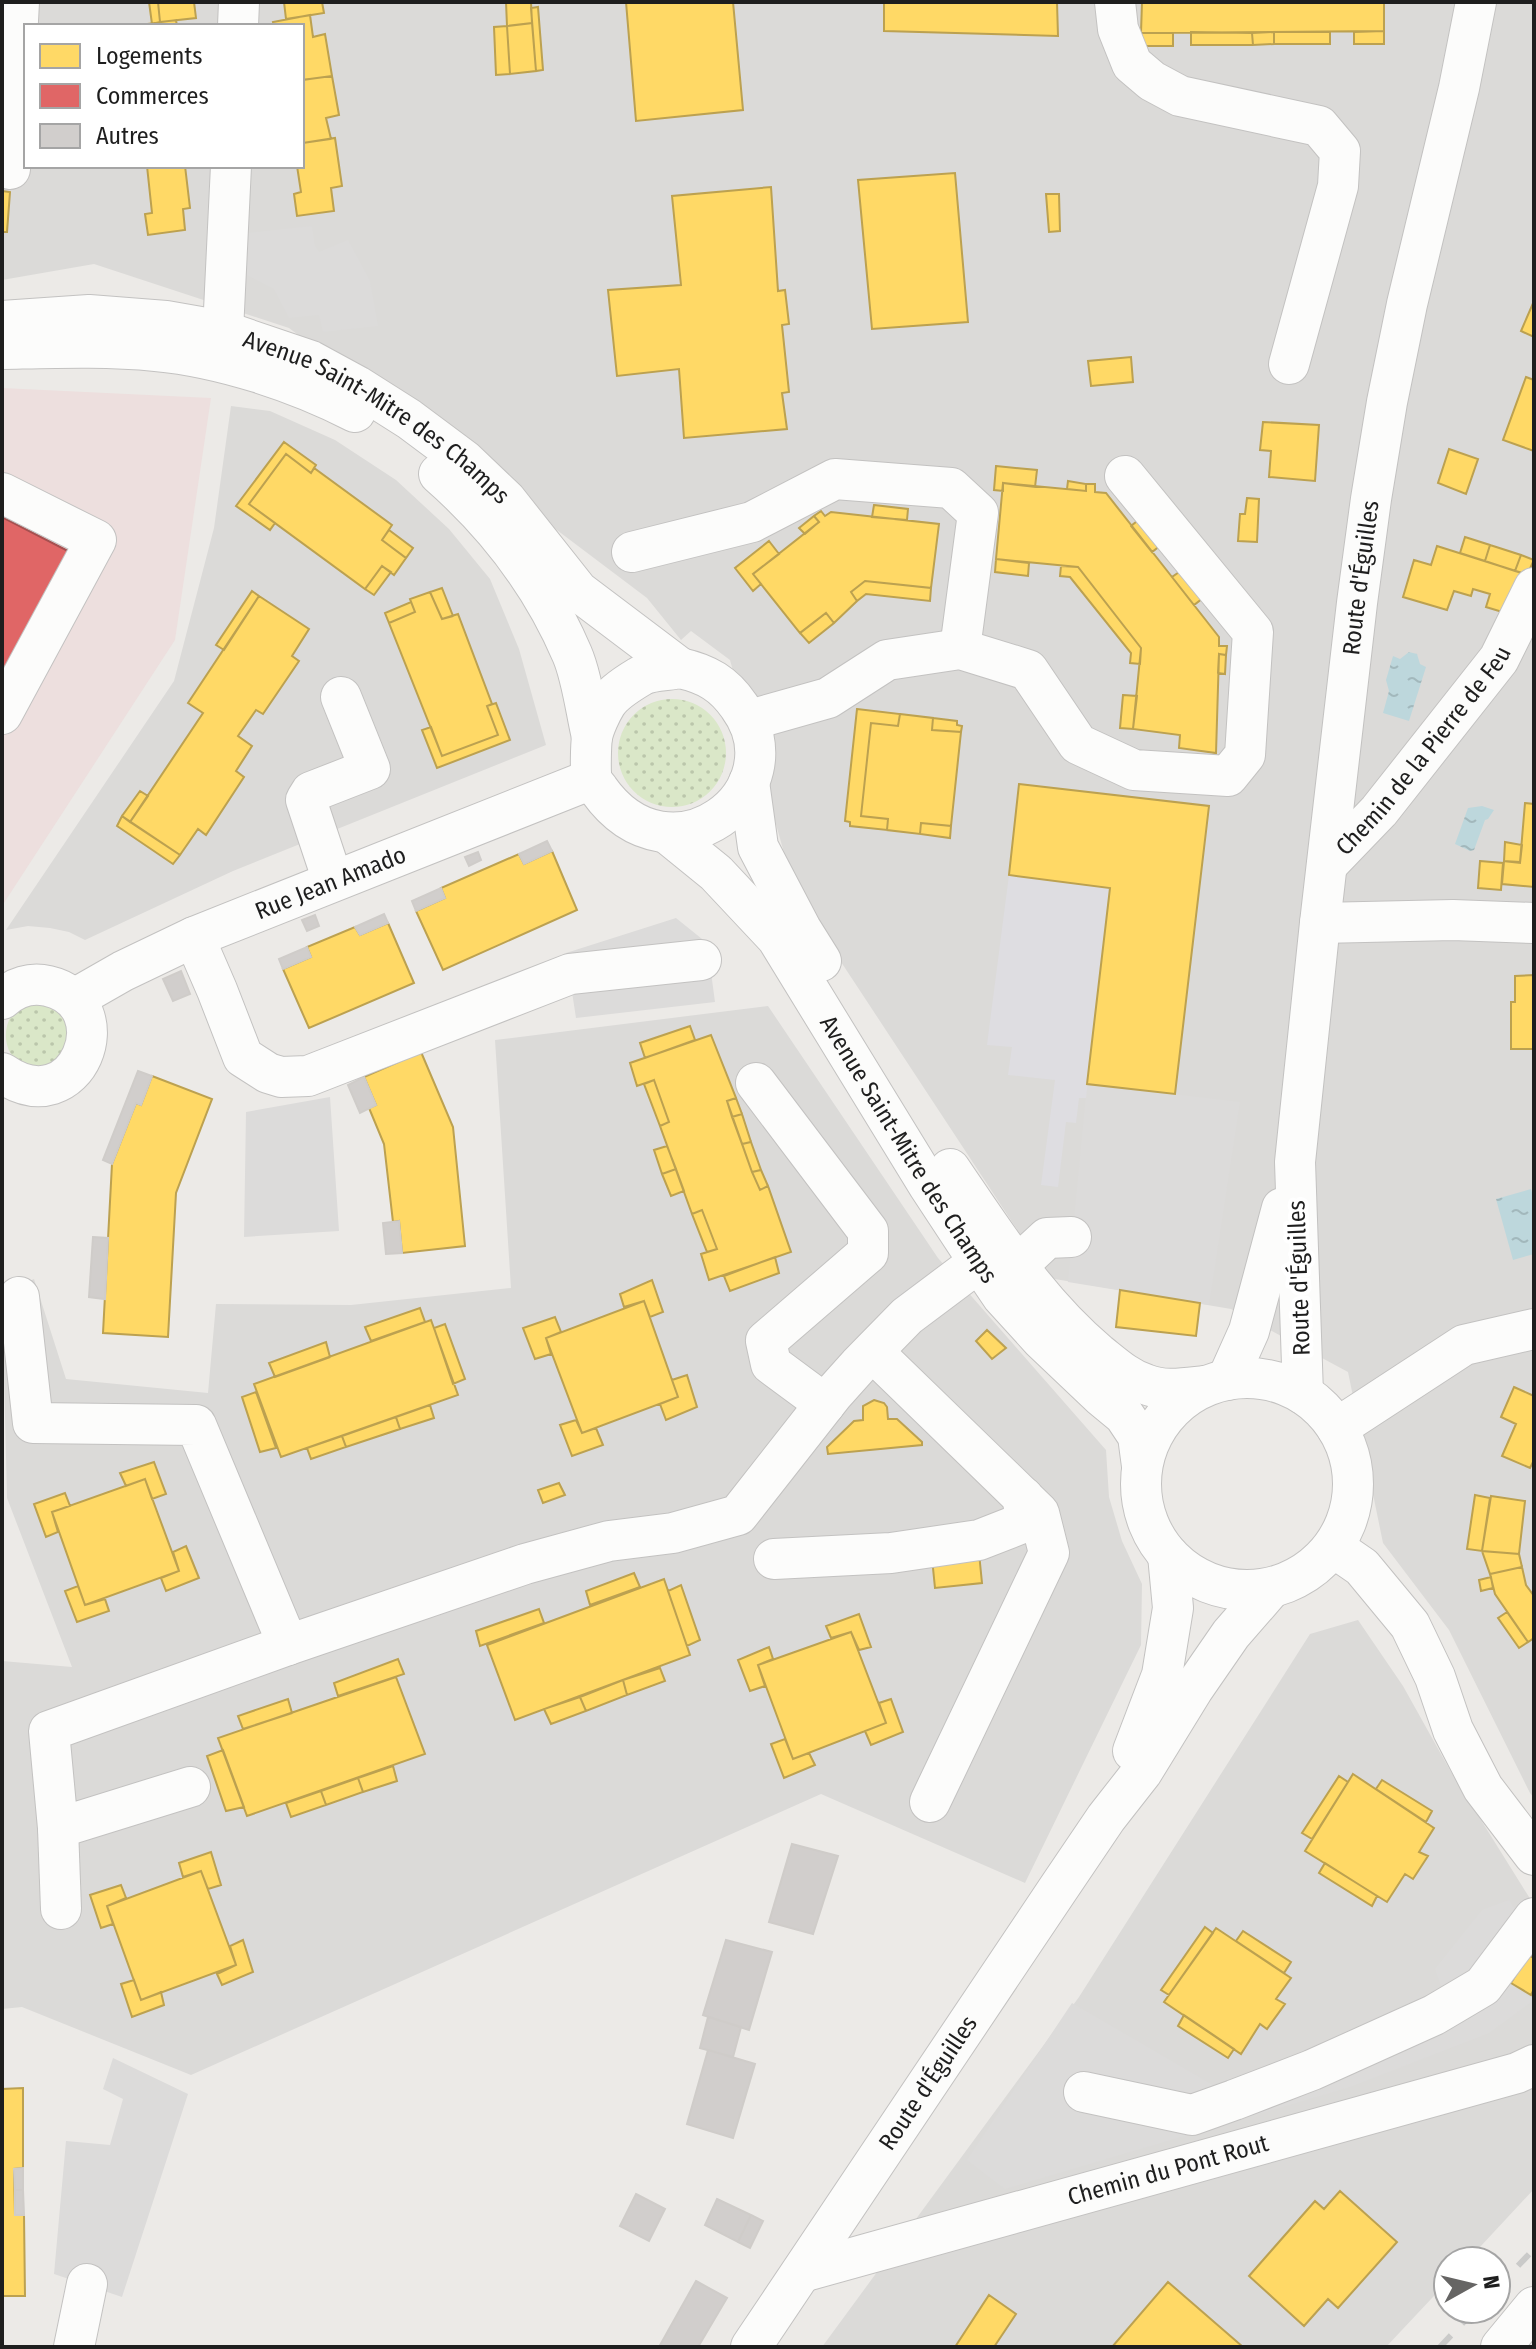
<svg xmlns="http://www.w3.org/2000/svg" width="1536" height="2349" font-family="'Fira Sans Condensed',sans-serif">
  <defs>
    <pattern id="grass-dots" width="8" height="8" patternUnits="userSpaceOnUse" patternTransform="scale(2)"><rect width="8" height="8" fill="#dae7c8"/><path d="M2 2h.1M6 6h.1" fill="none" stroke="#bbc6ab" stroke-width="1.8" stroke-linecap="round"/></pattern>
    <pattern id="water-ripples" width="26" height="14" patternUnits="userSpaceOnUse" patternTransform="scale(2)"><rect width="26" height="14" fill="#bdd7dc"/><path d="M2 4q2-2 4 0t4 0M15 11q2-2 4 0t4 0" fill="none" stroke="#a2b8bc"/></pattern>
  </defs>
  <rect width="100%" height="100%" fill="#eceae7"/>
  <path fill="#dbdad8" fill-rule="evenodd" d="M2 2H1534V1798L1530 1793 1449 1630 1383 1543 1348 1372 1231 1309 1049 1278 795 892 730 660 691 631 681 640 647 598 289 328 94 264 2 280ZM26 26H302V166H26Z
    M231 406 270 411 335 440 396 480 449 529 490 579 519 649 546 745 233 871 85 940 69 932 50 928 28 926 6 930 174 681 214 528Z
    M768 1006 938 1258 1106 1450 1109 1497 1122 1541 1142 1584 1141 1645 1025 1883 821 1794 191 2075 22 2007 2 2009V1661L72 1667 7 1498 2 1293 34 1279 66 1379 208 1393 216 1304 351 1305 511 1288 495 1040Z
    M1358 1620 1403 1686 1451 1772 1534 1905V2189L1467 2261H1448V2281L1386 2347H822L1079 1997 1310 1634Z"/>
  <path fill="#eddfde" d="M2 388 211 398 175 640 2 906Z"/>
  <path fill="url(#grass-dots)" d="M618 753a54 54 0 1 1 108 0a54 54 0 1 1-108 0Z
    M46 1004 63 1015 70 1034 58 1062 37 1069C30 1066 20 1064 14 1058 0 1043 4 1011 26 1005 32 1004 40 1004 46 1004Z"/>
  <path fill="#dcdbda" d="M312 226 315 246 319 252 348 240 370 281 378 326 323 332 319 315 289 318 274 289 247 275V233Z
    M676 918 707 943 715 1002 576 1018 566 953Z
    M1087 1084 1240 1102 1209 1305 1068 1282Z
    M330 1097 339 1231 244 1237 246 1112Z
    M1509 1900 1534 1940 1507 1982 1534 2000 1489 2033 1350 2087 1005 2189 967 2160 1072 2003 1223 2091 1442 1989 1435 1969 1482 1910Z
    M113 2058 188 2094 122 2297 54 2274 66 2141 110 2145 123 2099 103 2089Z"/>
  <path fill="#dedde1" d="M1009 875 1110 888 1086 1098H1079L1076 1123 1066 1122 1058 1187 1041 1185 1055 1080 1008 1075 1012 1047 987 1045Z"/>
  <path fill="url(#water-ripples)" d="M1409 652 1417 654 1420 664 1426 667 1409 721 1383 713 1389 691 1386 680 1393 656 1400 659Z
    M1482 806 1494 810 1488 819 1485 820 1474 850 1470 851 1455 844 1468 808Z
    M1531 1189 1534 1199V1254L1513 1260 1496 1199Z"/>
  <path fill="#ffd966" stroke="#bca150" stroke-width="2" d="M149 2H158L160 22 152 24Z
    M158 2H194L196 18 160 22Z
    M284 2H322L324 13 286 19Z
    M506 2H531L532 23 507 26Z
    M626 2H733L743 110 636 121Z
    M884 2H1057L1058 36 884 31Z
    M1142 2H1384V31L1141 33Z
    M538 7 543 70 536 71 531 8Z
    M310 15 313 37 325 34 332 76 302 80V26H274L273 22Z
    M176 20 177 26H139V25Z
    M532 23 536 71 510 74 507 26Z
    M507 26 510 74 496 75 494 27Z
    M1384 31V44H1354V32Z
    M1191 32 1252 33 1253 45H1191Z
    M1274 32V44L1253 45 1252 33Z
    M1274 32H1330V44H1274Z
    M1141 33H1173V46H1141Z
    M332 76 339 115 326 118 331 139 302 143V80Z
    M335 138 342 186 331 188 334 211 297 216 294 194 301 192 297 166H302V143Z
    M147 166H185L190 208 183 209 185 230 148 235 145 214 152 213Z
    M955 173 968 322 872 329 858 180Z
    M771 187 778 291 785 290 789 324 782 325 789 392 782 393 787 429 684 438 679 369 617 376 608 290 681 285 672 196Z
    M2 191 10 192 7 232H2Z
    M1046 194H1059L1060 231 1049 232Z
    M1534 301V337L1521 331Z
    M1131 357 1133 382 1091 386 1088 361Z
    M1526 377 1534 380V451L1503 440Z
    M1263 422 1319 425 1315 481 1269 477 1271 451 1260 450Z
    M284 442 316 465 311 473 286 454 249 504 275 523 270 530 236 506Z
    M1449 449 1478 459 1466 494 1438 483Z
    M286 454 311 473 314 468 392 525 382 540 406 558 394 575 382 566 365 589 249 504Z
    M996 466 1037 470 1035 487 1003 483V491L994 490Z
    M1068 481 1086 484V491L1067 489Z
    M1003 483 1086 491V484H1095V492L1106 493 1172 577 1219 637V646H1227L1226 655 1219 654 1216 753 1179 748 1180 735 1133 729 1141 648 1078 567 996 559Z
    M1247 498 1259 499 1257 542 1238 541 1240 514H1245Z
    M874 505 908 509 907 520 872 517Z
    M821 511 825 516 831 512 939 524 931 588 865 581 851 592 857 601 834 623 826 613 800 633 753 574 819 522 814 516Z
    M814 516 819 522 805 534 799 528Z
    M1141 518 1161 545 1152 552 1131 526Z
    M389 530 413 548 406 558 382 540Z
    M1465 537 1490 545 1485 561 1460 553Z
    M769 541 779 554 753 574 761 584 753 591 735 568Z
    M1490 545 1521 555 1515 571 1485 561Z
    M1437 546 1522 573 1509 614 1486 607 1490 594 1473 589 1471 596 1454 591 1447 610 1403 597 1414 560 1431 565Z
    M1521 555 1534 560 1527 575 1515 571Z
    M996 559 1029 563 1028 576 995 572Z
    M382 566 391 572 374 595 365 589Z
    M1061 566 1078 567 1141 648 1140 664 1130 663 1131 653 1070 577 1060 576Z
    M1182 570 1203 598 1194 605 1172 577Z
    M865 581 931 588 930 601 866 594 857 601 851 592Z
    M442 588 453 616 442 619 430 592Z
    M252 591 259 596 224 650 216 645Z
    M430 592 442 619 458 614 492 704 487 706 498 735 442 756 389 623 415 612 410 599Z
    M259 596 309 629 292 656 299 661 263 714 256 710 238 736 252 746 236 771 244 777 206 835 198 829 180 855 130 822 203 713 188 703Z
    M411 602 415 612 389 623 385 613Z
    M826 613 834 623 809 643 800 633Z
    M1219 654 1226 655 1225 674 1218 673Z
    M1123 695 1137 696 1133 729 1120 728Z
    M496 703 510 740 437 768 422 730 431 727 442 756 498 735 487 706Z
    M857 709 900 714 898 726 871 723 861 816 888 819 887 830 850 826V822L845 821Z
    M900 714 933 718 932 730 961 732 951 826 921 823 920 834 887 830 888 819 861 816 871 723 898 726Z
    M933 718 957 721V725L962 726 961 732 932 730Z
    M1019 784 1209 806 1175 1094 1087 1084 1110 888 1009 875Z
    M140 791 148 796 130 822 122 816Z
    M1525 803 1534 804V887L1502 884 1504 861 1520 862Z
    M122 816 180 855 173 864 117 826Z
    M921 823 951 826 950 838 920 834Z
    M1505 842 1522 845 1520 863 1504 861Z
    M552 851 577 910 443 970 416 911 445 898 441 888 519 854 524 864Z
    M1480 861 1503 863 1501 890 1478 888Z
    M388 923 414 983 309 1028 283 969 311 957 307 947 355 927 360 935Z
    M1534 975V1049H1511V1002H1515V976Z
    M690 1026 695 1040 645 1058 640 1043Z
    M711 1035 736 1098 727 1101 752 1172 760 1190 768 1186 791 1252 709 1280 701 1254 717 1249 702 1210 692 1214 660 1126 669 1122 654 1080 637 1086 630 1063Z
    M421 1052 453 1127 465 1246 402 1253 399 1221 393 1222 384 1144 369 1108 376 1105 364 1077Z
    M152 1076 212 1099 176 1193 168 1337 103 1333 112 1164 136 1103 141 1105Z
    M654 1080 669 1122 660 1126 644 1084Z
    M736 1098 742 1114 732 1117 727 1101Z
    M742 1114 751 1142 742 1144 732 1117Z
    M751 1142 761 1170 752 1172 742 1144Z
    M667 1146 676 1169 662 1174 654 1150Z
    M676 1169 684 1191 671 1196 662 1174Z
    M761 1170 768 1186 760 1190 752 1172Z
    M702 1210 717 1249 707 1252 692 1214Z
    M775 1257 779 1273 730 1291 724 1276Z
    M652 1280 663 1312 650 1317 644 1301 624 1307 620 1294Z
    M1120 1290 1200 1303 1196 1336 1116 1327Z
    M644 1301 678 1397 582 1433 546 1338Z
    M420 1308 425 1322 371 1341 365 1327Z
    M555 1317 561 1332 546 1338 551 1354 535 1359 523 1328Z
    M431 1320 458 1395 281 1457 254 1384Z
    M445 1324 465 1379 453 1384 434 1328Z
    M987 1330 1006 1348 992 1359 976 1341Z
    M326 1342 330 1357 275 1377 269 1363Z
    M687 1375 697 1407 666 1420 660 1404 678 1397 672 1380Z
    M1514 1387 1534 1396V1460L1530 1468 1502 1456 1516 1424 1501 1417Z
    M256 1392 276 1448 260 1452 242 1397Z
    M874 1400 884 1403 887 1407 888 1419H897L922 1442V1445L828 1454 827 1447 854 1421 863 1420V1406Z
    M430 1405 434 1418 400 1429 396 1417Z
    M396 1417 400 1429 346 1447 342 1436Z
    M576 1420 582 1433 596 1428 603 1445 572 1456 560 1425Z
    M342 1436 346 1447 311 1459 307 1448Z
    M154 1462 166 1494 152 1499 145 1479 126 1486 120 1473Z
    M145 1479 179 1571 85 1605 52 1512Z
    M559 1483 565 1495 543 1503 538 1490Z
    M65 1493 70 1506 52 1512 58 1532 46 1537 34 1504Z
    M1475 1495 1490 1498 1482 1551 1467 1549Z
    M1491 1496 1525 1501 1519 1554 1482 1551Z
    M186 1546 199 1578 166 1591 161 1578 179 1571 173 1552Z
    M1482 1551 1519 1554 1522 1567 1490 1574Z
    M979 1553 982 1583 935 1588 932 1558Z
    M1522 1567 1526 1585 1534 1596V1638L1528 1642 1495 1594 1490 1574Z
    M634 1573 640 1587 590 1605 586 1591Z
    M1491 1577 1493 1588 1481 1591 1479 1580Z
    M664 1579 690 1655 515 1720 487 1645Z
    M681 1585 700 1640 687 1646 668 1591Z
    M78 1586 85 1605 105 1599 109 1611 77 1622 65 1591Z
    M539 1609 544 1623 480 1646 476 1631Z
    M1507 1612 1528 1642 1519 1648 1498 1618Z
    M859 1614 871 1647 859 1650 851 1632 831 1638 826 1626Z
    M851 1632 886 1723 793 1759 758 1665Z
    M769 1647 773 1659 758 1665 765 1686 750 1691 738 1660Z
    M398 1659 404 1674 338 1696 334 1683Z
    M660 1668 665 1681 627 1695 623 1680Z
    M396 1677 425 1754 247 1816 218 1738Z
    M623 1680 627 1695 586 1711 580 1697Z
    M580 1697 586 1711 551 1724 544 1709Z
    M288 1699 292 1713 243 1729 238 1716Z
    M891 1699 903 1732 871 1745 865 1731 886 1723 879 1703Z
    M785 1739 793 1759 809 1753 815 1765 784 1778 771 1744Z
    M223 1750 244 1807 226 1811 207 1756Z
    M393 1766 397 1781 363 1792 358 1778Z
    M1353 1774 1434 1828 1419 1852 1428 1856 1413 1879 1405 1874 1387 1902 1305 1851Z
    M1339 1776 1348 1782 1312 1839 1302 1833Z
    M358 1778 363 1792 326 1805 321 1791Z
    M1382 1780 1432 1811 1426 1822 1376 1789Z
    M321 1791 326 1805 291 1817 286 1803Z
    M211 1852 221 1885 208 1889 201 1871 183 1877 179 1863Z
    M1325 1863 1377 1896 1372 1906 1319 1873Z
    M201 1871 236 1965 141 2000 107 1906Z
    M121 1885 126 1898 107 1906 113 1924 101 1928 90 1895Z
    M1205 1927 1213 1933 1169 1995 1161 1990Z
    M1216 1928 1291 1978 1276 1999 1285 2004 1267 2029 1260 2024 1241 2054 1164 2002Z
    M1243 1931 1291 1962 1284 1973 1236 1941Z
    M243 1940 253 1972 222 1985 217 1974 236 1965 230 1946Z
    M1528 1955 1534 1958V1989L1531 1995 1511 1983Z
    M134 1980 141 2000 161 1992 164 2005 132 2017 121 1984Z
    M1184 2015 1234 2049 1228 2058 1178 2026Z
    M23 2088V2168L14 2169 15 2215H24L25 2296H2V2089Z
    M1340 2191 1397 2242 1338 2308 1328 2299 1304 2326 1249 2276 1315 2201 1324 2209Z
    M1168 2282 1243 2347H1112Z
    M989 2295 1016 2314 994 2347H955Z"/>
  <path fill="#e06666" stroke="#a65050" stroke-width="2" d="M2 517 68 551 2 679Z"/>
  <path fill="#d1cecc" stroke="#cfccc9" stroke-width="2" d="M547 841 552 851 524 864 519 854Z
    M478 852 481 860 469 866 465 857Z
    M441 888 445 898 416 911 412 901Z
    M384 914 388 923 360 935 355 927Z
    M315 915 319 926 307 931 302 920Z
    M307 947 311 957 283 969 279 959Z
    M181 971 190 994 173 1001 163 979Z
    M138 1071 152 1076 141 1105 136 1103 112 1164 103 1160Z
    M364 1077 376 1105 360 1113 348 1085Z
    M399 1221 402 1253 386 1254 383 1223Z
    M93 1237 108 1238 105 1299 89 1297Z
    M792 1844 838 1856 813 1934 769 1922Z
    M726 1940 772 1952 749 2030 703 2015Z
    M708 2017 741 2027 733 2057 700 2048Z
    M708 2050 755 2064 733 2138 687 2124Z
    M23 2168V2190H15L14 2169Z
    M15 2190H23L24 2215H15Z
    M636 2194 665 2209 649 2241 620 2226Z
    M717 2199 751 2215 738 2242 705 2225Z
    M751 2215 763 2221 750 2248 738 2242Z
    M696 2281 727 2298 698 2347H659Z"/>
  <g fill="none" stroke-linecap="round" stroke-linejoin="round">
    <g stroke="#c3c2c1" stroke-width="42">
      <g id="minor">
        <path d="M1115 2 1118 29 1132 64 1152 81 1180 96 1319 126 1340 151 1338 186 1289 364"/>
        <path d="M238 26 239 2"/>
        <path d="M10 169 19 2"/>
        <path id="s1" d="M2 321 89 315 166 321 223 331 311 361 357 386 409 419 464 460 506 500 578 591 680 668"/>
        <path d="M223 331 231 166"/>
        <path d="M2 349C54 348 104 346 156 351 221 357 297 382 355 412"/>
        <path d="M439 474C496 524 542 584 572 654 582 677 586 712 592 737"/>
        <path d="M2 493 96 540 2 714"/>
        <path d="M632 552 752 522 835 479 951 488 978 513 960 649"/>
        <path d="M680 668C707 674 724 684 739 706 801 791 671 891 599 790 597 786 593 784 592 780 590 773 591 744 592 737 594 727 601 712 606 704 612 694 629 683 639 677 649 670 668 671 680 668Z"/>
        <path d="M750 720 828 698 887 660 960 649 1028 670 1078 744 1134 770 1228 776 1245 755 1253 632 1125 476"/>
        <path d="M749 782 758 847 801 929 821 961"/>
        <path id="s2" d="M668 834 716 873 777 938 929 1186 979 1262 1002 1296 1042 1340 1101 1396 1124 1415 1138 1436 1142 1466"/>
        <path id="s3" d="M1327 865 1379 811 1499 659 1534 588"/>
        <path d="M333 881 306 800 311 792 370 769 341 697"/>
        <path d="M1320 923 1453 920 1534 923"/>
        <path d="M194 937 217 990 243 1057 268 1073 281 1077 308 1076 570 974 701 960"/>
        <path d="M2 999C15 987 31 982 48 986 124 1003 78 1126 2 1073"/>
        <path id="s4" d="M74 999 123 971 194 937 592 779"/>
        <path d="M756 1083 868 1231V1253L766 1341 771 1364 825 1404"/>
        <path d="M950 1169C995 1235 1037 1302 1099 1354 1114 1366 1127 1378 1145 1384 1164 1392 1185 1388 1205 1386"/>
        <path d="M1016 1267 1047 1238 1071 1237"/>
        <path d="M19 1297 33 1423 196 1425 288 1645"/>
        <path d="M873 1352 1039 1513 1049 1553 930 1802"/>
        <circle cx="1247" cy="1484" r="106"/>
        <path d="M1227 1380 1249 1331 1282 1208"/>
        <path id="s5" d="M1303 1394 1295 1162 1320 923 1357 603 1371 499 1387 402 1407 304 1459 88 1476 2"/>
        <path d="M1337 1428 1464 1345 1534 1329"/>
        <path d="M1333 1547 1362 1567 1410 1625 1435 1677 1453 1730 1483 1788 1534 1855"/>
        <path d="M774 1559 891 1553 979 1540 1025 1522 1023 1497"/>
        <path d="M1133 1751 1162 1675 1173 1608 1168 1555"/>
        <path d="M190 1787 58 1828 49 1731 288 1645 525 1564 609 1541 673 1533 738 1515 833 1394 859 1365 907 1316 979 1262"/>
        <path d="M58 1828 61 1909"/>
        <path d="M1084 2092 1192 2115 1234 2100 1312 2070 1434 2015 1483 1986 1534 1918"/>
        <path id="s6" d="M802 2272 1517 2073 1534 2065"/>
        <path d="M74 2347 87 2284"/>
        <path id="s7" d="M751 2347 1058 1889 1106 1818 1142 1772 1193 1689 1231 1634 1271 1588"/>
        <path d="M1501 2347 1534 2307"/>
      </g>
    </g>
    <use href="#minor" stroke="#fcfcfb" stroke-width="40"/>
    <path stroke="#cacac9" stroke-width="6" stroke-dasharray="16 16" stroke-linecap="butt" d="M1496 2289 1534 2249
      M1440 2347 1476 2309"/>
  </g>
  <g text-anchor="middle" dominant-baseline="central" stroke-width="8" stroke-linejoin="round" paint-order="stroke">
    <g font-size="24" fill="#1e1e1e" stroke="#fff">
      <text stroke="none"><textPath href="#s1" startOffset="400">Avenue Saint-Mitre des Champs</textPath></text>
      <text stroke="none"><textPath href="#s5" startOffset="820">Route d'Éguilles</textPath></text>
      <text stroke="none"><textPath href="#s3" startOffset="150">Chemin de la Pierre de Feu</textPath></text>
      <text stroke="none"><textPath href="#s4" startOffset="282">Rue Jean Amado</textPath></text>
      <text stroke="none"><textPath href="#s2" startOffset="400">Avenue Saint-Mitre des Champs</textPath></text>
      <text transform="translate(1299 1278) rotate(-92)">Route d'Éguilles</text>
      <text stroke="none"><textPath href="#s7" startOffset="318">Route d'Éguilles</textPath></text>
      <text stroke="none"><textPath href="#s6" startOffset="380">Chemin du Pont Rout</textPath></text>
    </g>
  </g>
  <rect width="1536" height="2349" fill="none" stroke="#1e1e1e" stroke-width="8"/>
  <rect x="24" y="24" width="280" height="144" fill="#ffffff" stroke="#a5a5a5" stroke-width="2"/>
  <rect x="40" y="44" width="40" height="24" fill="#ffd966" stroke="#a5a5a5" stroke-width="2"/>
  <text x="96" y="64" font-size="24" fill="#1e1e1e">Logements</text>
  <rect x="40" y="84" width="40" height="24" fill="#e06666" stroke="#a5a5a5" stroke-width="2"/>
  <text x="96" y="104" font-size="24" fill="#1e1e1e">Commerces</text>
  <rect x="40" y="124" width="40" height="24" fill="#d1cecc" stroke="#a5a5a5" stroke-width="2"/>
  <text x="96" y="144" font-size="24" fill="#1e1e1e">Autres</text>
  <g transform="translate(1472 2285) rotate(82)"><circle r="38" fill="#ffffff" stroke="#a5a5a5" stroke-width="2"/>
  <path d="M0-6L14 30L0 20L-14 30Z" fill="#666564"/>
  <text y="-12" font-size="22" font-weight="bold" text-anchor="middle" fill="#1e1e1e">N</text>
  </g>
</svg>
